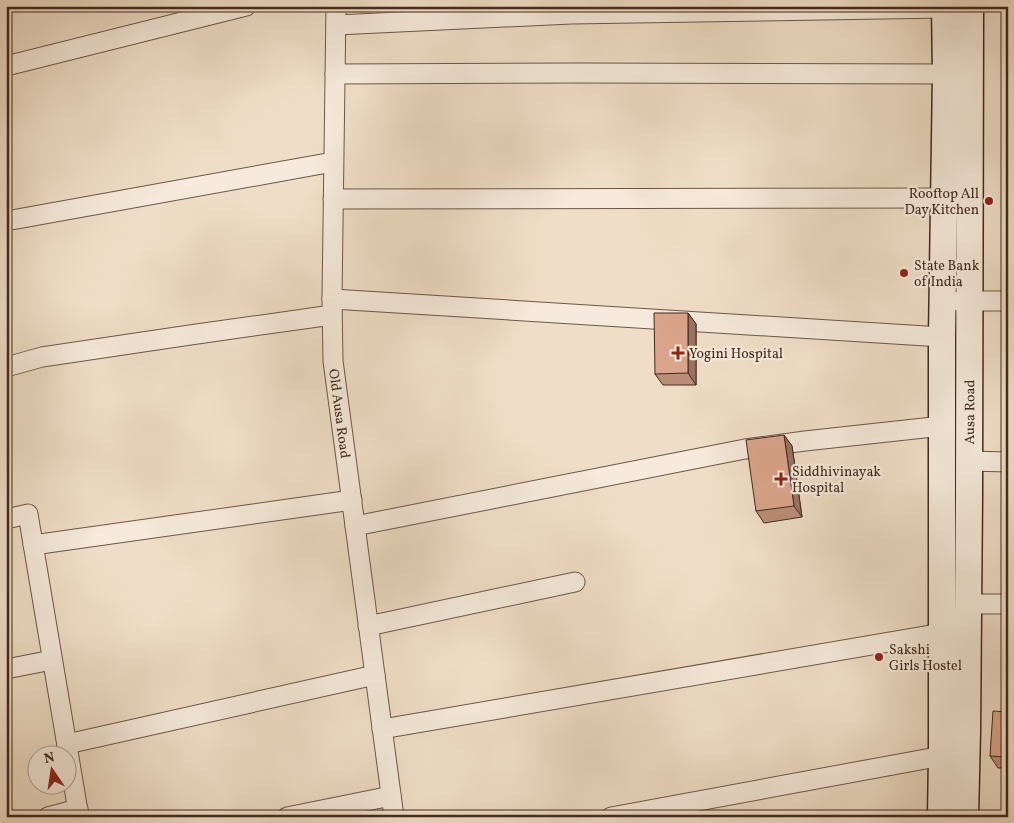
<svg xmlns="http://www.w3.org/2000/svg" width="1014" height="823" font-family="Vollkorn,serif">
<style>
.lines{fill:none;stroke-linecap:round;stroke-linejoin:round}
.minor-casing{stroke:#6d5649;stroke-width:21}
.secondary-casing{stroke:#42291f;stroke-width:29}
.minor{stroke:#f5eadb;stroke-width:19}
.secondary{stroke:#f5eadb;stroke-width:26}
.wall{fill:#bb8e78;stroke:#42291f}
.shaded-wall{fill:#997462;stroke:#42291f}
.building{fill:#daa58c;stroke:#42291f}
.poi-dot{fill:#8f2418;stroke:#f5eadb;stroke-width:2}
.labels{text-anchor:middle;stroke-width:4.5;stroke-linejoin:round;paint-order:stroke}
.poi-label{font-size:14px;fill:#42291f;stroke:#f5eadb;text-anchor:start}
.street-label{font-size:14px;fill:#42291f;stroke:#f5eadb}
</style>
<rect width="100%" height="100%" fill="#efdec7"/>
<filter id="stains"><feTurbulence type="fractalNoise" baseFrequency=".004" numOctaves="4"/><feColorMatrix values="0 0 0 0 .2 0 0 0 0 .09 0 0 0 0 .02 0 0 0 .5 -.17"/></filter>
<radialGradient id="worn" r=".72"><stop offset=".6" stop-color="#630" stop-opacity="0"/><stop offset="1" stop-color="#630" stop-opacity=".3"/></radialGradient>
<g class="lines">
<!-- minor casing -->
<g class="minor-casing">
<g id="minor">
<path id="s1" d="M 336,6 L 332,299 L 333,361 L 394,817"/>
<path d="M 336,25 L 571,14 L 945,8"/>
<path d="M 6,66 L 246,6"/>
<path d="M 335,74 L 576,73 L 946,74"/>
<path d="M 333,199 L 944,198"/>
<path d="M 6,221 L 333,162"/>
<path d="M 332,299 L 942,337"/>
<path d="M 959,301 L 1008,301"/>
<path d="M 6,367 L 42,357 L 190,335 L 332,315"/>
<path d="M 969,461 L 1008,462"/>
<path d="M 6,519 L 28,514 L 79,817"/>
<path d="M 355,526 L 745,449 L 805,441 L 942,426"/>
<path d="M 33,545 L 352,500"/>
<path d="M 968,604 L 1008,604"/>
<path d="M 368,626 L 575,582"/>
<path d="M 6,669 L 52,660"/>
<path d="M 382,729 L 942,633"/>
<path d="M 67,744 L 375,675"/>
<path d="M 48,817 L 78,809"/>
<path d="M 287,817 L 391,796"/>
<path d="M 611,817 L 942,756"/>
</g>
</g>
<!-- secondary casing -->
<g class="secondary-casing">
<g id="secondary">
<path d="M 941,817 L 942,756 L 942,337 L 946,74 L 945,6"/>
<path id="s2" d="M 965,817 L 967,732 L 969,495 L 970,6"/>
</g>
</g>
<!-- minor -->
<use href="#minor" class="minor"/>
<!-- secondary -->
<use href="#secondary" class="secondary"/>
</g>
<!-- wall -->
<path class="wall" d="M 688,313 L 696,324 L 696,385 L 663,385 L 655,374 Z
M 784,435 L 792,446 L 802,517 L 764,523 L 756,511 Z
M 1008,712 L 1008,768 L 998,768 L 990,756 Z"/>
<!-- shaded-wall -->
<path class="shaded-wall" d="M 688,313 L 696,324 L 696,385 L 688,373 Z
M 784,435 L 792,446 L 802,517 L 794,506 Z"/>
<!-- building -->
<path class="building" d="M 654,313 L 688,313 L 688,373 L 655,374 Z
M 784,435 L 794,506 L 756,511 L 746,440 Z
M 993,711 L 1008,712 L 1008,757 L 990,756 Z"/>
<!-- markers -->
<g class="poi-dot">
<circle cx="989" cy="201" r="5"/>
<circle cx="904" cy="273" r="5"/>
<path d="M675.5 345.5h5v5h5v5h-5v5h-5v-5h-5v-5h5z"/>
<path d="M778.5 471.5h5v5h5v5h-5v5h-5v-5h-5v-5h5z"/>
<circle cx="879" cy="657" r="5"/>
</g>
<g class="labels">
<!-- poi labels -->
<g class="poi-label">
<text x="979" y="198" text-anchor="end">Rooftop All<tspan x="979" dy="16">Day Kitchen</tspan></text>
<text x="914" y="270">State Bank<tspan x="914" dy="16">of India</tspan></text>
<text x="689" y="358">Yogini Hospital</text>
<text x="792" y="476">Siddhivinayak<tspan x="792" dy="16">Hospital</tspan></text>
<text x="889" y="654">Sakshi<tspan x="889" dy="16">Girls Hostel</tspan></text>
</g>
<!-- street labels -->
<g class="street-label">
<text dy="5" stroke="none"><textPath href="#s2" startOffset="405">Ausa Road</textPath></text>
<text dy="5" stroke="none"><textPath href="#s1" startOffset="408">Old Ausa Road</textPath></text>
</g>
</g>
<!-- margin -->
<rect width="1014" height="823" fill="none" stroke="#efdec7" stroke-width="25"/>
<rect x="8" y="8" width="999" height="808" fill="none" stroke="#42291f" stroke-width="2.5"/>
<rect x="12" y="12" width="989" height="798" fill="none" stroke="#42291f"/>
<!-- north arrow -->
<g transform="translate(52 770) rotate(347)"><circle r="24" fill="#f5eadb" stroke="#ad9d90"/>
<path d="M0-4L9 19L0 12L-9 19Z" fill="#8f2418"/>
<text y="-8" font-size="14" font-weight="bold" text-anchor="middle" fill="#42291f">N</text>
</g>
<rect width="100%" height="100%" filter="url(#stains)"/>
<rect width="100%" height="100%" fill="url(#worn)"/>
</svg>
